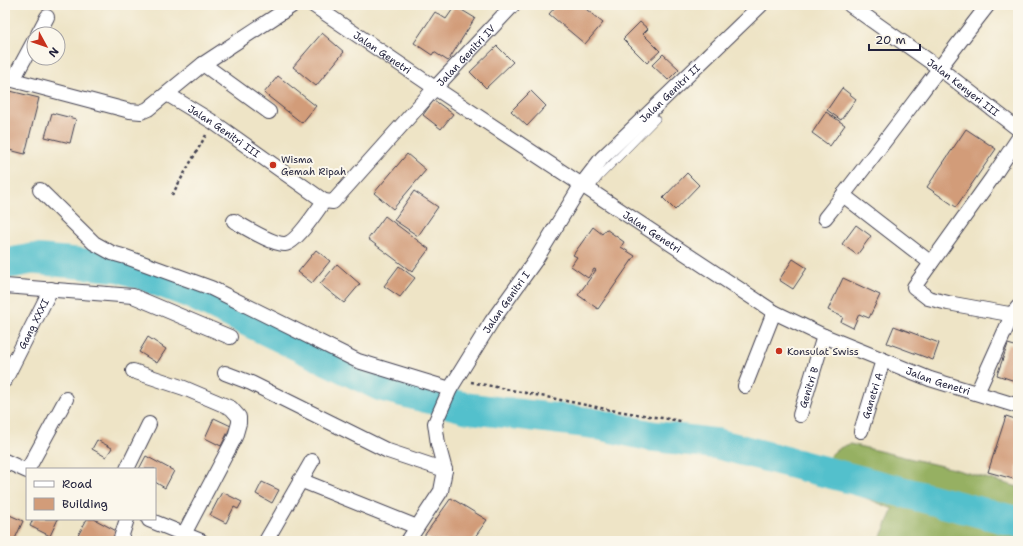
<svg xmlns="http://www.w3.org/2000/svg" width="1023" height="546" font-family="'Shantell Sans',sans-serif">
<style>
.forest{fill:#96b062;stroke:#5c694e}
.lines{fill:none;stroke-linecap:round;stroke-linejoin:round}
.river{stroke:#53c0cc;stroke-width:31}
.building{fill:#d29c79}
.service-casing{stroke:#413f50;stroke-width:8}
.minor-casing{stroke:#413f50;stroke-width:16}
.path{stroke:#413f50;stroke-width:2.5;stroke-dasharray:3 3;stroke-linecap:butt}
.service{stroke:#fff;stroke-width:7}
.minor{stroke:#fff;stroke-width:14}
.poi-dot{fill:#c8321e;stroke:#fbf7ec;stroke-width:1.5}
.labels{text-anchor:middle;stroke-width:4;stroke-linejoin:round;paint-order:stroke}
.street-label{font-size:10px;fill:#22223b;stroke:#fbf7ec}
.poi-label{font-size:10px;fill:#22223b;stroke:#fbf7ec;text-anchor:start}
</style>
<rect width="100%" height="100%" fill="#fbf7ec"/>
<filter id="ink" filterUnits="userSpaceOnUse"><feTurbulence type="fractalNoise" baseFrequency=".025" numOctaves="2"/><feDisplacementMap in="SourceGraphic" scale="8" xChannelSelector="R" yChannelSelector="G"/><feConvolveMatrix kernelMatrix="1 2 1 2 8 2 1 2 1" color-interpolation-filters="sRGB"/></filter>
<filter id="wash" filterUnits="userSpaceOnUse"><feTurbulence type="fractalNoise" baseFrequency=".012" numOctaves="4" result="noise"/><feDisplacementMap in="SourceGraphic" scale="16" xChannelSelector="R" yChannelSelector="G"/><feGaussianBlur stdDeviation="0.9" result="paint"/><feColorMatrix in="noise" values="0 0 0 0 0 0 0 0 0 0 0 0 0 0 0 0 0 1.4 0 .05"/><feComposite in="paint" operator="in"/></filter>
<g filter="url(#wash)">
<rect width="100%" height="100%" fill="#eee4c6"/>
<!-- forest -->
<path class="forest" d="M 850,444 L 950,468 L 1018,487 L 1018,541 L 879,541 L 893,509 L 819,479 C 826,460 830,450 850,444 Z"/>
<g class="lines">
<!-- river -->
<path class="river" d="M 5,264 L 32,259 L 121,267 L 190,293 L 381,386 L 467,408 L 591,423 L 651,436 L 718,444 L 1018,522"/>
</g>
<g id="blocks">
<!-- building -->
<path class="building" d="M 557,5 L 581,5 L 603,23 L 585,44 L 549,14 Z
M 455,6 L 475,18 L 448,61 L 434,52 L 432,55 L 414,43 L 435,12 L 446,19 Z
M 640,22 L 648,29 L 643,34 L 660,51 L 647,63 L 623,39 Z
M 322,33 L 344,52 L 316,86 L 293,67 Z
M 497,46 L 513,62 L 486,88 L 470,72 Z
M 663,54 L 679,69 L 668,80 L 652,65 Z
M 278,76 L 316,106 L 302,123 L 264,93 Z
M 842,88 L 856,99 L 841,120 L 827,110 Z
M 6,90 L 39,98 L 25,154 L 5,149 Z
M 531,91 L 546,106 L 527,126 L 511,111 Z
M 434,100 L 453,114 L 441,129 L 423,115 Z
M 826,112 L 845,125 L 830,146 L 812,133 Z
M 52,113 L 76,119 L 70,143 L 45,137 Z
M 966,129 L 996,149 L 956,207 L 927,187 Z
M 407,154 L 426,170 L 393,209 L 374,193 Z
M 687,173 L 699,185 L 675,210 L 663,198 Z
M 414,191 L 438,207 L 418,236 L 394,220 Z
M 385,216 L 429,249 L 412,272 L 368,239 Z
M 856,225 L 871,236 L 857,255 L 842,244 Z
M 593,227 L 602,234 L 606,229 L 624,242 L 621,247 L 635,256 L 598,309 L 578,295 L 596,270 L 594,269 L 588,278 L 571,266 L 577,257 L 573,255 Z
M 316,250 L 330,261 L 312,283 L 298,272 Z
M 793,259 L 807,268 L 793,289 L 779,280 Z
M 337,264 L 360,284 L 344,303 L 320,284 Z
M 399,266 L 415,278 L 400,297 L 384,286 Z
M 843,278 L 880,295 L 869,318 L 859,314 L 853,328 L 841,322 L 843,317 L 828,310 Z
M 894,326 L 939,343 L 933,360 L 887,343 Z
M 148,337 L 166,349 L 157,363 L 139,352 Z
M 1008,344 L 1018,347 L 1018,382 L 997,375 Z
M 1006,416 L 1018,420 L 1017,480 L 988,472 Z
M 214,418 L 231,426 L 221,446 L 205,438 Z
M 97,440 L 112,448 L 106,457 L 92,449 Z
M 146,456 L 174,471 L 165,488 L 155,482 L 155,469 L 139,469 Z
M 262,482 L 279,490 L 272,503 L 256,494 Z
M 222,492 L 242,502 L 238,509 L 234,507 L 226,523 L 210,515 Z
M 451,498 L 487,520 L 472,541 L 460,541 L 457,539 L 456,541 L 433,541 L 424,536 Z
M 5,513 L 23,521 L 14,541 L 5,541 Z
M 33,519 L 58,519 L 50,536 L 30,526 Z
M 87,519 L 94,519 L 122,534 L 118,541 L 75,541 Z"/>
</g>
</g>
<g filter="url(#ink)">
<use href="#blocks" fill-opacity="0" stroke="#413f50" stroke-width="1"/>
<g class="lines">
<!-- service casing -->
<g class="service-casing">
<path id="service" d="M 590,189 L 599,177 L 656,119"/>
</g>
<!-- minor casing -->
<g class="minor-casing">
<g id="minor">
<path id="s1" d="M 313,5 L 435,88 L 774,312 L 824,336 L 930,379 L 1018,406"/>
<path id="s2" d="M 850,5 L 939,68 L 1018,129"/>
<path d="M 38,34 L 47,17"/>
<path d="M 203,64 L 269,112"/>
<path d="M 5,80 L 13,80 L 130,111 L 141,112 L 148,109 L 203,64 L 293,5"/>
<path d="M 13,80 L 34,41"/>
<path id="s3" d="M 167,94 L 213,122 L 324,201 L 333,202 L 435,88 L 513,5"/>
<path d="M 1018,139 L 992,178 L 914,287 L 928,298 L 948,303 L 1009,314 L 1014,312 L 1018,307"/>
<path d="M 40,190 L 94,243 L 112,253 L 126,257 L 211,288 L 358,361 L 450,389"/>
<path d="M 843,195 L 931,263"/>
<path d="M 825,218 C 881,148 933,75 988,5"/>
<path d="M 234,221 C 245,227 273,245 285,244 C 296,243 317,211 324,201"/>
<path d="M 5,286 L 133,296 L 230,337"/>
<path d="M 133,371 L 184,388 L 231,408 L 239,417 L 239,423 L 235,437 L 184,534"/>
<path d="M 225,373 L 251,383 L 388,451 L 445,470"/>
<path id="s4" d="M 5,380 L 51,289"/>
<path d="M 745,386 L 774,312"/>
<path d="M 977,393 L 1013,313"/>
<path id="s5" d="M 800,415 L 824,336"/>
<path id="s6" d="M 861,431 L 883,360"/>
<path d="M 5,461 L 27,471"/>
<path d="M 28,469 L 66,399"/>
<path d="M 127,469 L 149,424"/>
<path d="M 300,480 L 417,527"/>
<path d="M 149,520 L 201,541"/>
<path d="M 120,541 L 127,519"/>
<path d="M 266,541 L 312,461"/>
<path id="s7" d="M 408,541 L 441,491 L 445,470 L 438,444 L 435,423 L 450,389 L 492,321 L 535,261 L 582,184 L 602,158 L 761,5"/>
</g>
</g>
<!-- path -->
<path class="path" d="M 172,195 L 206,135
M 471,382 L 611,410 L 681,421"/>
<!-- service -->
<use href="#service" class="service"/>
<!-- minor -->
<use href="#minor" class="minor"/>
</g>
</g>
<!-- markers -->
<g class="poi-dot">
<circle cx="273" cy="165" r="4"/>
<circle cx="779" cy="351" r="4"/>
</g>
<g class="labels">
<!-- street labels -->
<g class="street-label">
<text dy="4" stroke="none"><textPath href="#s1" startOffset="84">Jalan Genetri</textPath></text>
<text dy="4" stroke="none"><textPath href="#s3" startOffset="397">Jalan Genitri IV</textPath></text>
<text dy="4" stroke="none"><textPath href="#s2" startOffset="140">Jalan Kenyeri III</textPath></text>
<text dy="4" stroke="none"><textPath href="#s7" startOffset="537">Jalan Genitri II</textPath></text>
<text dy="4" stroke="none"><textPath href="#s3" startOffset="68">Jalan Genitri III</textPath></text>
<text dy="4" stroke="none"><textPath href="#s1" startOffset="408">Jalan Genetri</textPath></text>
<text dy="4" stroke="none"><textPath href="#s7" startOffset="270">Jalan Genitri I</textPath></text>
<text dy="4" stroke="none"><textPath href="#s4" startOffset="63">Gang XXXI</textPath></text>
<text dy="4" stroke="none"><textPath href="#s1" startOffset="732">Jalan Genetri</textPath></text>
<text dy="4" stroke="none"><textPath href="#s5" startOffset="29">Genitri B</textPath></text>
<text dy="4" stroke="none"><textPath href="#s6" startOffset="37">Ganetri A</textPath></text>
</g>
<!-- poi labels -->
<g class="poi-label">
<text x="281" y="163">Wisma<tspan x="281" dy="12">Gemah Ripah</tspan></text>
<text x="787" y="355">Konsulat Swiss</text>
</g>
</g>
<!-- margin -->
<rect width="1023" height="546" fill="none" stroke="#fbf7ec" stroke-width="20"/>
<!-- legend -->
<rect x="26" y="468" width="130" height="52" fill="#fbf7ec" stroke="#a4a2a5"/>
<rect x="34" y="481" width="20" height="6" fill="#ffffff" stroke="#a4a2a5"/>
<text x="62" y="488" font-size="12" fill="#22223b">Road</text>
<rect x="34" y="498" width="20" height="12" fill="#d29c79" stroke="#a4a2a5"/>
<text x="62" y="508" font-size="12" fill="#22223b">Building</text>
<!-- north arrow -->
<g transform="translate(46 46) rotate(130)"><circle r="19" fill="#fbf7ec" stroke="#a4a2a5"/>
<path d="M0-3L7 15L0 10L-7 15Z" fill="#c8321e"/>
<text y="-6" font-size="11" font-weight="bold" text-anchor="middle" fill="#22223b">N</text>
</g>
<!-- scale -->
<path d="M869 44v6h51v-6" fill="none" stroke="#22223b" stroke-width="2"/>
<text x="875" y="44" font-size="12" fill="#22223b" stroke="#fbf7ec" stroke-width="3" paint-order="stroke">20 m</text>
</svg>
